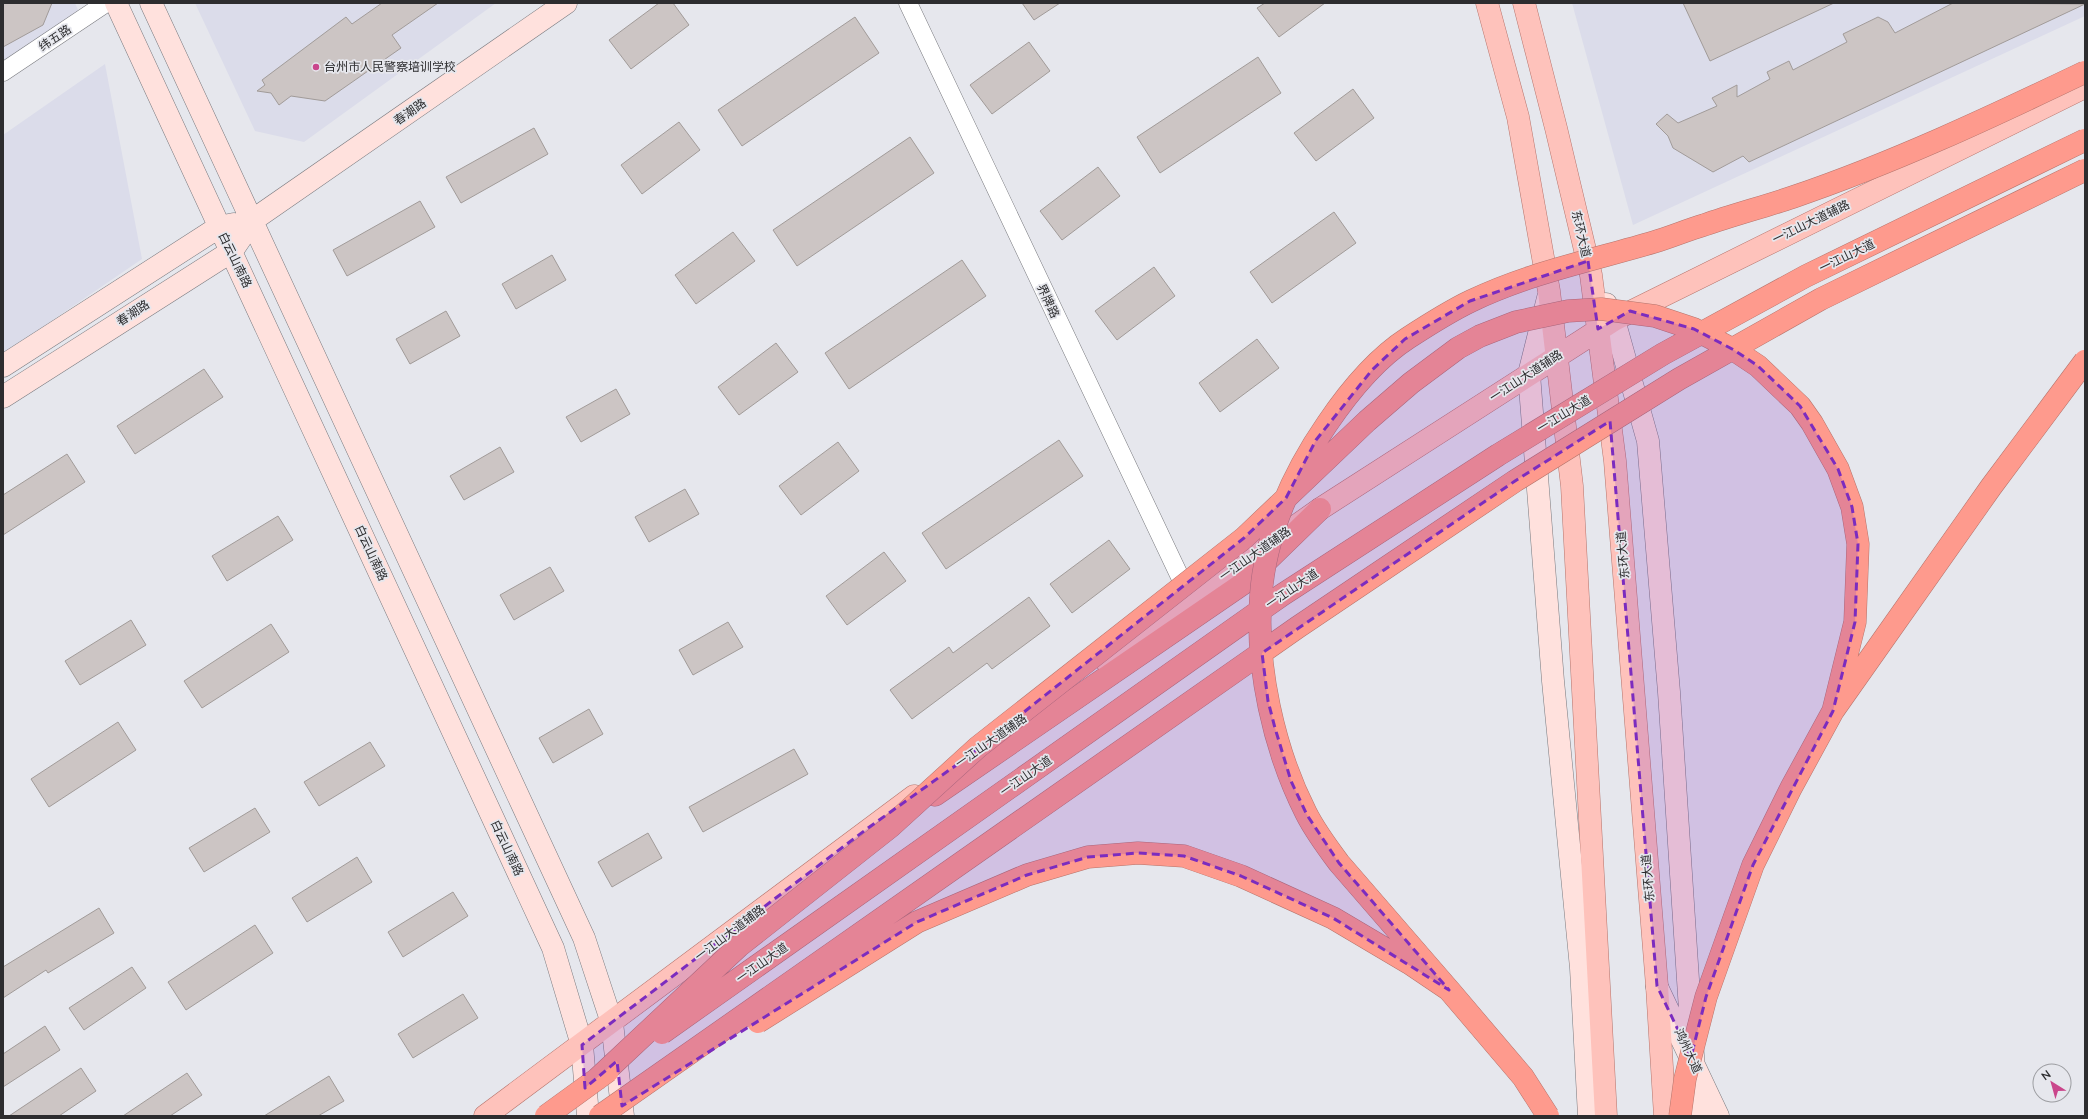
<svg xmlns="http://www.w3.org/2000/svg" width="2088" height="1119" font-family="Mulish,'Noto Sans SC',sans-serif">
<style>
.built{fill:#dbdcea}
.building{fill:#ccc5c4;stroke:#a19b99}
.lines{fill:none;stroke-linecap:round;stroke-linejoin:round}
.street-casing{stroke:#797a7f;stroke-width:19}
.secondary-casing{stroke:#797a7f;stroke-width:23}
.primary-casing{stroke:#b5746c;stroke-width:23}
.highway-casing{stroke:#b5746c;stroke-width:23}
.street{stroke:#fff;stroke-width:18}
.secondary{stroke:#ffe1dd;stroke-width:22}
.primary{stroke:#fec2bb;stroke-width:22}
.highway{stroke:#fe9a8d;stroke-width:22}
.highway-bridge-casing{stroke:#b5746c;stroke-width:23;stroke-linecap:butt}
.highway-bridge{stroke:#fe9a8d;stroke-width:22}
.marked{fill:#7b2cbf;fill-opacity:0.2;stroke:#7b2cbf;stroke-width:3;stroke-dasharray:8 5;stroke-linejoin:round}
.poi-dot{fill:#ca468c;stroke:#e6e7ed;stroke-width:1.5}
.labels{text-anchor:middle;stroke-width:3.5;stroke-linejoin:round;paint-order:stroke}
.street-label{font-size:12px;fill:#2d2d2f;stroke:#e6e7ed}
.poi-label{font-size:12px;fill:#2d2d2f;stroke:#e6e7ed;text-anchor:start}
</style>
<rect width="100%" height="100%" fill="#e6e7ed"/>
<!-- built -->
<path class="built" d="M 3,3 L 75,3 L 81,17 L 3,69 Z
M 195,3 L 496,3 L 304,142 L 255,131 Z
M 1572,3 L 2085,3 L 2085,16 L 1633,225 Z
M 105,64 L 142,259 L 3,354 L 3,135 Z"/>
<!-- building -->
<path class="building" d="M 3,3 L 52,3 L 43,25 L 3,47 Z
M 382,3 L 438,3 L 392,35 L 401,48 L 325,101 L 291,96 L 279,105 L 271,93 L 257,91 L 265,85 L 262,80 L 346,17 L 352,24 Z
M 659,3 L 673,3 L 689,25 L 631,69 L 609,40 Z
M 1022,3 L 1060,3 L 1034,20 Z
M 1265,3 L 1325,3 L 1279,37 L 1257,8 Z
M 1683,3 L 1834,3 L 1710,61 Z
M 1953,3 L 2085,4 L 1749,162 L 1743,156 L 1713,172 L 1673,148 L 1668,136 L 1656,124 L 1667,114 L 1678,123 L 1717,106 L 1712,98 L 1737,85 L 1737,97 L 1770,79 L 1767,72 L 1789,61 L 1793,70 L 1847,42 L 1843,34 L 1878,17 L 1888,22 L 1895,33 Z
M 855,17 L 879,53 L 742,146 L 718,110 Z
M 1029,42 L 1050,71 L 992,114 L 970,85 Z
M 1258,57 L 1281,93 L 1160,173 L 1137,137 Z
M 1353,89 L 1374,118 L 1316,161 L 1294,133 Z
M 679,122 L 700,150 L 642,194 L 621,165 Z
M 534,128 L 548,154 L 461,203 L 446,177 Z
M 910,137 L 934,173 L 797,266 L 773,230 Z
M 1098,167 L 1120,196 L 1062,240 L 1040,211 Z
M 420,201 L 435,227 L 347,276 L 333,250 Z
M 1334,212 L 1356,243 L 1272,303 L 1250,272 Z
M 733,232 L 755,261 L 696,304 L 675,275 Z
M 552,255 L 566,280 L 516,309 L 502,284 Z
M 962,260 L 986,296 L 849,389 L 825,353 Z
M 1154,267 L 1175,296 L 1117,340 L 1095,311 Z
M 446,311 L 460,336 L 410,364 L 396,339 Z
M 1257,339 L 1279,368 L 1220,412 L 1199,383 Z
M 776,343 L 798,372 L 739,415 L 718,387 Z
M 204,369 L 223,397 L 135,454 L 117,426 Z
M 616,389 L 630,414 L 581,442 L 566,417 Z
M 1059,440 L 1083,476 L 946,569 L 922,533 Z
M 838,442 L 859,471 L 801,515 L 779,486 Z
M 500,447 L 514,472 L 464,500 L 450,476 Z
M 67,454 L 85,482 L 3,535 L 3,495 Z
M 685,489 L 699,514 L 649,542 L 635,517 Z
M 278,516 L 293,540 L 227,581 L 212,556 Z
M 1109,540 L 1130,569 L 1072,613 L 1050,584 Z
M 884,552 L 906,581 L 847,625 L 826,596 Z
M 550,567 L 564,591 L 514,620 L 500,595 Z
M 1029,597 L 1050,626 L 992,669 L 987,663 L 912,719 L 890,690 L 949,647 L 953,653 Z
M 131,620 L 146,645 L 80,685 L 65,661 Z
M 728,622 L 743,647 L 693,675 L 679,650 Z
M 271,624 L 289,652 L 202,708 L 184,681 Z
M 589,709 L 603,734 L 553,763 L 539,738 Z
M 118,722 L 136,750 L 49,807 L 31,779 Z
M 370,742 L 385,766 L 319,806 L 304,782 Z
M 794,749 L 808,774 L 703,832 L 689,807 Z
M 255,808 L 270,832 L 204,872 L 189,848 Z
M 648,833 L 662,858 L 612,887 L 598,862 Z
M 357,857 L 372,882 L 307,922 L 292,898 Z
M 453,892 L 468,916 L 403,957 L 388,932 Z
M 99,908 L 114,933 L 48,973 L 46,970 L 3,998 L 3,967 Z
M 255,925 L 273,953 L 186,1010 L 168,982 Z
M 132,967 L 146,988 L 84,1030 L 69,1008 Z
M 463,994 L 478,1018 L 413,1058 L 398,1034 Z
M 45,1026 L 60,1050 L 3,1087 L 3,1054 Z
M 81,1068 L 96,1091 L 59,1116 L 9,1116 Z
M 187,1073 L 202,1095 L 170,1116 L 123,1116 Z
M 329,1076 L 344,1101 L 318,1116 L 264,1116 Z"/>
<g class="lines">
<!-- street casing -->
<g class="street-casing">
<path id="street" d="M 908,3 L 1189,596
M 3,72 L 106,3"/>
</g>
<!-- secondary casing -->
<g class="secondary-casing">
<path id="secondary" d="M 116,3 L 553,948 L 582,1045 L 588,1116
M 151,3 L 584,938 L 612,1023 L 623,1116
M 1548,298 L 1529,374 L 1553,681 L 1581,968 L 1589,1116
M 1606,304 L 1614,320 L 1648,441 L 1669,692 L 1697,1116
M 3,366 L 219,227 L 234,224
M 3,397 L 232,251 L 253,220 L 566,3
M 1657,987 L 1718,1116"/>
</g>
<!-- primary casing -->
<g class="primary-casing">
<path id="primary" d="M 1487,3 L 1518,117 L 1549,291 L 1572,486 L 1606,1116
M 1524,3 L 1556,128 L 1591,275 L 1615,461 L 1657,986 L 1665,1116
M 1105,660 L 1320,509 L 1614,320 L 2085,87
M 485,1116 L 914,796"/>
</g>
<!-- highway casing -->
<g class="highway-casing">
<path id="highway" d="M 935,795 L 1244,583 L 1320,509"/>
</g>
<!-- street -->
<use href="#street" class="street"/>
<!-- secondary -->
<use href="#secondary" class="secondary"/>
<!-- primary -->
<use href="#primary" class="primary"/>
<!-- highway -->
<use href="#highway" class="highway"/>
<!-- highway-bridge casing -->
<g class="highway-bridge-casing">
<path id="highway-bridge" d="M 1449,990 L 1339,863 C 1327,847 1315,831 1306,813 C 1274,750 1255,666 1261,595 C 1265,535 1293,473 1327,424 C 1348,393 1377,358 1408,338 C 1428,325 1450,311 1471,301 C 1529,273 1593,260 1654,242 C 1671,237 1687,230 1704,225 C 1733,215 1763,207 1793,197 C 1893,163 1989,118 2085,72
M 758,1022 L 917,922 L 1027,875 L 1088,857 L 1138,853 L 1184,856 L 1241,876 L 1333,918 L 1409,963 L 1449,990 L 1523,1077 L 1548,1116
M 662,1033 L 1282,595 L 1498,455 L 1663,354 L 1806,276 L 2085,140
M 596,1080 L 739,946 L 890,827 L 978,747 L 1244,538 L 1367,421 L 1411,383 L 1458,348 L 1480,336 L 1516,322 L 1568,311 L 1601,309 L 1655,316 L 1694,329 L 1734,350 L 1758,366 L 1800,406 L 1812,423 L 1838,469 L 1852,507 L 1858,544 L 1855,622 L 1833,711
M 546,1116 L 608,1071
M 600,1116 L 1298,627 L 1515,481 L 1679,379 L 1821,299 L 2085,170
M 1680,1116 L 1685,1079 L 1706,997 L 1753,865 L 1791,788 L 1833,711 L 1991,487 L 2085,361"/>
</g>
<!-- highway-bridge -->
<use href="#highway-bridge" class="highway-bridge"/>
</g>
<!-- marked area -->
<path class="marked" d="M 1588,261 L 1598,329 L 1630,311 L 1694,329 L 1734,350 L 1758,366 L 1800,406 L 1838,469 L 1852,507 L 1858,544 L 1855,622 L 1833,711 L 1753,865 L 1706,997 L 1691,1057 L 1657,986 L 1610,421 L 1515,481 L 1262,653 L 1268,701 L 1275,728 L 1291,781 L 1307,815 L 1339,863 L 1449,990 L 1333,918 L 1241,876 L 1184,856 L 1138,853 L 1088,857 L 1027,875 L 917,922 L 622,1106 L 617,1061 L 585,1088 L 582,1045 L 868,828 L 962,761 L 1244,538 L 1286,498 L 1316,440 L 1372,370 L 1405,339 L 1470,301 Z"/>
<!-- markers -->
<circle class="poi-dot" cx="316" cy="67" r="4"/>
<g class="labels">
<!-- street labels -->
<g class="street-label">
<text transform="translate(55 38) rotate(-34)" y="4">纬五路</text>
<text transform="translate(410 112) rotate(-35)" y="4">春潮路</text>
<text transform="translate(1811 222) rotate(-26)" y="4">一江山大道辅路</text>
<text transform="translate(1581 234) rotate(77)" y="4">东环大道</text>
<text transform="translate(1847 256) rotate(-26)" y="4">一江山大道</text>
<text transform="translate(235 260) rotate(64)" y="4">白云山南路</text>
<text transform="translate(1048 301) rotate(65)" y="4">界牌路</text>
<text transform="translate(133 313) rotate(-33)" y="4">春潮路</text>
<text transform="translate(1526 376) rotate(-33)" y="4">一江山大道辅路</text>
<text transform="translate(1564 414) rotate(-31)" y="4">一江山大道</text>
<text transform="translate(371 553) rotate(65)" y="4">白云山南路</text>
<text transform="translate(1255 554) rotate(-35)" y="4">一江山大道辅路</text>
<text transform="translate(1623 555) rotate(-95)" y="4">东环大道</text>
<text transform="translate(1292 589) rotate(-34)" y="4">一江山大道</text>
<text transform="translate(991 741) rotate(-35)" y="4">一江山大道辅路</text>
<text transform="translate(1026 776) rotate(-35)" y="4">一江山大道</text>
<text transform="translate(507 848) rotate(65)" y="4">白云山南路</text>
<text transform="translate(1648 878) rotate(-95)" y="4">东环大道</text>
<text transform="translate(730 933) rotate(-37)" y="4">一江山大道辅路</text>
<text transform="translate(762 963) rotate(-35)" y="4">一江山大道</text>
<text transform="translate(1688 1051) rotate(65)" y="4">鸿州大道</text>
</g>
<!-- poi labels -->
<g class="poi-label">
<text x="324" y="71">台州市人民警察培训学校</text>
</g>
</g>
<!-- border -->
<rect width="2088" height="1119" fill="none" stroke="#2d2d2f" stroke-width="8"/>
<!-- north arrow -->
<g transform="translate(2052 1083) rotate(323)"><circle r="19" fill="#e6e7ed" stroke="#9c9da1"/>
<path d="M0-3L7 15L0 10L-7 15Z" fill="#ca468c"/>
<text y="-6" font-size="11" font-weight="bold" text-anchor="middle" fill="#2d2d2f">N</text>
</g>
</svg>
